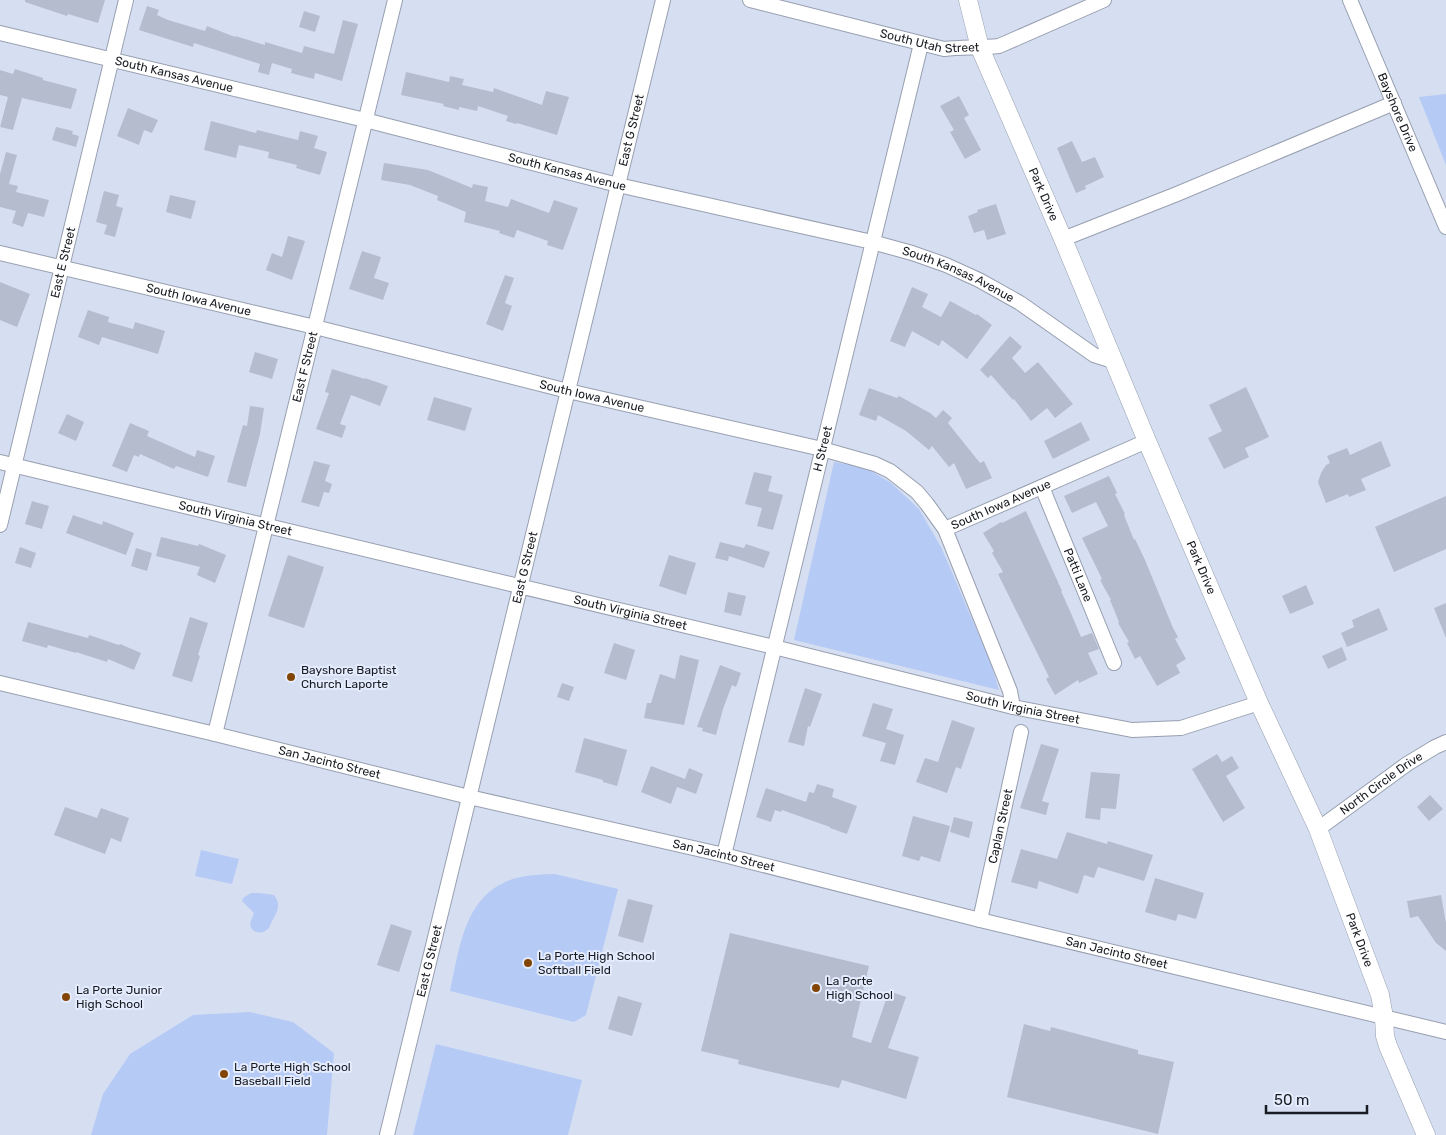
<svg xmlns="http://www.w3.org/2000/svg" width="1446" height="1135" font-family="Rubik,sans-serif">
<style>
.green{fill:#b6caf6}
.building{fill:#b5bcce}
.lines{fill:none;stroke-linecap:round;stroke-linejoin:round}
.minor-casing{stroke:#979fb0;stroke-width:16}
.tertiary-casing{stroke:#979fb0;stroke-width:19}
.minor{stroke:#fff;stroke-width:14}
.tertiary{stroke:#fff;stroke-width:18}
.poi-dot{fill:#834507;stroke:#e4ecfe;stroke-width:2}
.labels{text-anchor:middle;stroke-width:4;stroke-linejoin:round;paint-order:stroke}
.street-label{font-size:12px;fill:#181b21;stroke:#e4ecfe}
.poi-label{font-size:12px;fill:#181b21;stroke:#e4ecfe;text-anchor:start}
</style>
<rect width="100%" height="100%" fill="#d6dff1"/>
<!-- green -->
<path class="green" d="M 1446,94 L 1446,165 L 1419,97 Z
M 834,462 L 866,468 L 891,483 L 919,509 L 941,547 L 990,661 L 999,690 L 794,640 Z
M 201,850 L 239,859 L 232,884 L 195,876 Z
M 555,874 L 618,889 L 586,1015 L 574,1022 L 450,991 C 460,947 464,893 516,878 C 529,875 542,874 555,874 Z
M 251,893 L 260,893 L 274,895 C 284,908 273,916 269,928 C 263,934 256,934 251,928 L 250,923 L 254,913 L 242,901 L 243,898 Z
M 250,1012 L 293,1022 L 334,1053 L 327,1135 L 91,1135 L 103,1094 L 130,1054 L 193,1015 Z
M 436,1044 L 582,1080 L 568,1135 L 413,1135 Z"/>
<!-- building -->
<path class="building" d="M 25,0 L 105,0 L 98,23 L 68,14 L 67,16 L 25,2 Z
M 147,6 L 159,10 L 157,15 L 168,20 L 205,31 L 207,26 L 235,37 L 235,36 L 265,45 L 265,42 L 302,53 L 304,46 L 334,54 L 343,20 L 358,24 L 342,81 L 315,73 L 314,79 L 291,73 L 292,69 L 272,63 L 269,75 L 258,72 L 260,64 L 194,43 L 193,47 L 139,30 Z
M 304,11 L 320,16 L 315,32 L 299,27 Z
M 15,69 L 43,78 L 43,80 L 77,89 L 71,109 L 22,98 L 13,130 L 0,127 L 8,97 L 0,95 L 0,70 L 13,74 Z
M 406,72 L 449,82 L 450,76 L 464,79 L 462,85 L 493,92 L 494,88 L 542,105 L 546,91 L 569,97 L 557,135 L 517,123 L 516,124 L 506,121 L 508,116 L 478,106 L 477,111 L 459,107 L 459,110 L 443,106 L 444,104 L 401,95 Z
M 959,96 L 969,115 L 964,118 L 981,150 L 965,159 L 950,132 L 954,130 L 940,106 Z
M 128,108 L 158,120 L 152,133 L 144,130 L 139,145 L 117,136 Z
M 211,121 L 256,133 L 257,130 L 298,140 L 300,131 L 318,136 L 314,148 L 327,152 L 320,175 L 296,168 L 297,165 L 268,158 L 269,152 L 239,145 L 236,158 L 204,150 Z
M 56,127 L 73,131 L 72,134 L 79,136 L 76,147 L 52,140 Z
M 1072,141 L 1082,162 L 1095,157 L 1104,177 L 1085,186 L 1086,189 L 1076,193 L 1057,148 Z
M 6,152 L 17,155 L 9,184 L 18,186 L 16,192 L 49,200 L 44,217 L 28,213 L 23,227 L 12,223 L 16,211 L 0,207 L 0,174 Z
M 384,163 L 428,170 L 472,188 L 473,184 L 488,187 L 485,201 L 508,207 L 511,199 L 549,213 L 554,200 L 578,208 L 563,250 L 547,245 L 548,241 L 517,230 L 514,238 L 499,233 L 500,231 L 464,222 L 466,212 L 437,200 L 438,196 L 410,185 L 381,180 Z
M 104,191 L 119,195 L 116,206 L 123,208 L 115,237 L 104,234 L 107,225 L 96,222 Z
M 170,195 L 196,201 L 191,219 L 166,212 Z
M 996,204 L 1006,234 L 987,240 L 984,230 L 974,233 L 968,216 L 978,212 L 977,210 Z
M 288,236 L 305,241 L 292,280 L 266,270 L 272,253 L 282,257 Z
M 362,251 L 381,257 L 374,278 L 389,283 L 383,300 L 349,289 Z
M 505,275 L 514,278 L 505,303 L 512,306 L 503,331 L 486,324 Z
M 0,282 L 30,294 L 17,327 L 0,320 Z
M 912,287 L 928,294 L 922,307 L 941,317 L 950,301 L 976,315 L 977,314 L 992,325 L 967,359 L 942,340 L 939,346 L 912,331 L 905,347 L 890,341 Z
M 88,310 L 109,317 L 108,322 L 133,329 L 135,322 L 165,331 L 158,354 L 102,337 L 99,345 L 78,337 Z
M 1010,336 L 1022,347 L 1012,358 L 1025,373 L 1038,362 L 1073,404 L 1055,418 L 1047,408 L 1031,421 L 1014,399 L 1013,400 L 991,375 L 988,378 L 980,370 Z
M 255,352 L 278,359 L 272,379 L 249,372 Z
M 332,369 L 365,379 L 365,378 L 388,386 L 380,406 L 351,395 L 340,424 L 346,426 L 342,438 L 316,429 L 329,393 L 325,392 Z
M 1246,387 L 1269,437 L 1245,448 L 1249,457 L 1224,469 L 1208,438 L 1222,431 L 1209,405 Z
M 869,388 L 897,398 L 899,396 L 930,413 L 936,418 L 943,410 L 952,418 L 948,423 L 980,463 L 984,461 L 992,478 L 966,489 L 954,463 L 949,467 L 932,446 L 929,450 L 906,431 L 878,415 L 876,421 L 859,415 Z
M 434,397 L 472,408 L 465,431 L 427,420 Z
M 250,406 L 264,408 L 260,434 L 246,487 L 227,482 L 243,425 L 247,426 Z
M 67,414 L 84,422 L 76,441 L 58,433 Z
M 1081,422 L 1090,440 L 1053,459 L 1044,441 Z
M 130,423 L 149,431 L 147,436 L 195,457 L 197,450 L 215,456 L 208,477 L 176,466 L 174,469 L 140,454 L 139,457 L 134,455 L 127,472 L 112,466 Z
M 1381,441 L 1391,466 L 1361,479 L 1366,490 L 1349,497 L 1348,494 L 1326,503 L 1318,482 L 1321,473 L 1326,465 L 1330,463 L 1327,456 L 1347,448 L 1350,455 Z
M 314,461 L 330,465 L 325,481 L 332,484 L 329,493 L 324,492 L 319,507 L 301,502 Z
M 754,472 L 772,476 L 768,491 L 783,495 L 773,530 L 757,526 L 762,508 L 745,504 Z
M 1109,476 L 1117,493 L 1115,494 L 1125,514 L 1124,515 L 1134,540 L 1135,539 L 1145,560 L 1173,628 L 1178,637 L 1175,639 L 1186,659 L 1176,665 L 1180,673 L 1157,686 L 1140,656 L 1135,659 L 1127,643 L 1129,642 L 1118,623 L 1119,622 L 1110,600 L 1111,600 L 1100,580 L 1102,579 L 1082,538 L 1108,526 L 1096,502 L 1072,513 L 1064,496 Z
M 1446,496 L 1446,549 L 1394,572 L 1375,527 Z
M 32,501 L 49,506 L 42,529 L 25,524 Z
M 1026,511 L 1062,591 L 1061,591 L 1070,611 L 1081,637 L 1092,633 L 1099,649 L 1088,653 L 1098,674 L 1079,683 L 1078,680 L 1055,695 L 1046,679 L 1049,677 L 998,574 L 1003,572 L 992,553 L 994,551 L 983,533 L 1001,522 L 1002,523 Z
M 73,515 L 102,525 L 103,521 L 134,533 L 126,555 L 66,533 Z
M 161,537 L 198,546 L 199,544 L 226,555 L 215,583 L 197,575 L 200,567 L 156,556 Z
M 720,542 L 744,548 L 746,544 L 770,552 L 764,568 L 729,556 L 728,561 L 715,558 Z
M 20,547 L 36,553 L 31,568 L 15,563 Z
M 136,548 L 152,553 L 147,571 L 131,566 Z
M 288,555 L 324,567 L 304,628 L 268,616 Z
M 669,555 L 696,563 L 686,595 L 659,586 Z
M 1306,585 L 1314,604 L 1290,614 L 1282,596 Z
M 728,592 L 746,596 L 741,616 L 724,612 Z
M 1446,603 L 1446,638 L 1434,608 Z
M 1379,608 L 1388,630 L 1347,647 L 1341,633 L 1354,627 L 1352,620 Z
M 190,617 L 208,623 L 198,655 L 200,656 L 192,682 L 172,676 Z
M 28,622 L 88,638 L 89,635 L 119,645 L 120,644 L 141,653 L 134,670 L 108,659 L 107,662 L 76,652 L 76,653 L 48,645 L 47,648 L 22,641 Z
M 614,643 L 635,650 L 626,680 L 604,673 Z
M 1342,647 L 1347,660 L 1328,669 L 1322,656 Z
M 680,655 L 699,660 L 684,725 L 644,718 L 647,703 L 651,703 L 660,674 L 675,679 Z
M 720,665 L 741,673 L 736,687 L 732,685 L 723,709 L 716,735 L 702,731 L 703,728 L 697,727 Z
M 562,683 L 574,687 L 569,701 L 557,697 Z
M 805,688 L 822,694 L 810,727 L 808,726 L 804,746 L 788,742 Z
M 873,703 L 893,709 L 886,729 L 904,735 L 895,765 L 880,761 L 886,743 L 862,736 Z
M 952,720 L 975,728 L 961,769 L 956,767 L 947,793 L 916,782 L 925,758 L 938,762 Z
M 584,738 L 627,750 L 617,786 L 603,782 L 603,780 L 575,772 Z
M 1041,744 L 1059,749 L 1042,801 L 1049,803 L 1046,815 L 1020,808 Z
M 1217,754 L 1222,762 L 1232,756 L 1239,768 L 1226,776 L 1245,808 L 1223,822 L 1192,769 Z
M 651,766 L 685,779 L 689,768 L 703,774 L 696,794 L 677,787 L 671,804 L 641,792 Z
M 1091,772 L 1120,774 L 1116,809 L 1101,808 L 1100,820 L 1085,818 Z
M 817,784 L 834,789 L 832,797 L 857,806 L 847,834 L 830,828 L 830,827 L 782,810 L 781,812 L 775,810 L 771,822 L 756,817 L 766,788 L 806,802 L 809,792 L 814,793 Z
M 1430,795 L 1443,809 L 1429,821 L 1417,807 Z
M 65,807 L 97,818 L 101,808 L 129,818 L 121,842 L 111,838 L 105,854 L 54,835 Z
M 913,816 L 950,826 L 940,862 L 921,856 L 919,861 L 902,856 Z
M 954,817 L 973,822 L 969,838 L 950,832 Z
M 1067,832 L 1107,844 L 1108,841 L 1153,855 L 1144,881 L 1098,867 L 1094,878 L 1084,875 L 1078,894 L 1039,881 L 1037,889 L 1011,882 L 1021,849 L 1057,859 Z
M 1155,878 L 1204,893 L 1196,919 L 1178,914 L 1176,921 L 1145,912 Z
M 1441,895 L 1446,923 L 1446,951 L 1436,943 L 1418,916 L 1410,918 L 1407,901 Z
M 628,899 L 653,905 L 643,943 L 618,936 Z
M 391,924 L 412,931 L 399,972 L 377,965 Z
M 730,933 L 869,966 L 852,1037 L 871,1043 L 889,991 L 906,997 L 888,1048 L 919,1057 L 906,1099 L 842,1080 L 839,1088 L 738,1064 L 739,1060 L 701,1051 Z
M 618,996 L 642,1003 L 632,1036 L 608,1029 Z
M 1024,1024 L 1050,1031 L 1051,1027 L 1138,1050 L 1138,1054 L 1174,1062 L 1158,1134 L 1007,1097 Z"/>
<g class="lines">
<!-- minor casing -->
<g class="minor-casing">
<g id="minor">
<path id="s1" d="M 750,0 L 944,49 C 962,47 980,48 999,46 L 1104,0"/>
<path id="s2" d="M 1350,0 L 1446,227"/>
<path id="s3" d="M 0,33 L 365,120 L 618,185 L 872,242 L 912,253 L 946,265 L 979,280 L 1020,303 L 1094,355 L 1113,361"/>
<path d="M 1063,239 L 1177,194 L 1394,103"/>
<path id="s4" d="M 0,253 L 315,327 L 568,391 L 822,449 L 875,464 L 890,471 L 917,492 L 927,504 L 945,529 L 1010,691 L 1013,707"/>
<path id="s5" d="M 0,462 L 774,647 L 1013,707 L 1132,730 L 1181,728 L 1259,703"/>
<path id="s6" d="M 1042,487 L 1114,663"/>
<path id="s7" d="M 0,525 L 126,0"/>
<path id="s8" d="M 945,529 L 1147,441"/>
<path id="s9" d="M 0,683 L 215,734 L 469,797 L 724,855 L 980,920 L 1446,1032"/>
<path id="s10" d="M 215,734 L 395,0"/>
<path id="s11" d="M 1318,829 L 1407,764 L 1435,747 L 1446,742"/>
<path id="s12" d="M 724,855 L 921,44"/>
<path id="s13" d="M 980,920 L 1021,732"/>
<path id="s14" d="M 387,1135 L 663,0"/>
</g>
</g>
<!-- tertiary casing -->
<g class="tertiary-casing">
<g id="tertiary">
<path id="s15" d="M 968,0 L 980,48 L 1063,239 L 1147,441 L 1259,703 L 1318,829 L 1380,995 L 1384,1017 L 1385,1036 L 1388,1046 L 1426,1135"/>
</g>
</g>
<!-- minor -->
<use href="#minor" class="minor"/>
<!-- tertiary -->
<use href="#tertiary" class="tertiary"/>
</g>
<!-- markers -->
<g class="poi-dot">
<circle cx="291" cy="677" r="5"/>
<circle cx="528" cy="963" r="5"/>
<circle cx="816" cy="988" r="5"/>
<circle cx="66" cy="997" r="5"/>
<circle cx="224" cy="1074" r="5"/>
</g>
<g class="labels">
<!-- street labels -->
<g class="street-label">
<text dy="4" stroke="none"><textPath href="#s1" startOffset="185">South Utah Street</textPath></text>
<text dy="4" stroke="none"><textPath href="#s3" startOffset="179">South Kansas Avenue</textPath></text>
<text dy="4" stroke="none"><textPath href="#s2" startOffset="122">Bayshore Drive</textPath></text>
<text dy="4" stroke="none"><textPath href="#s14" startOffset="1034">East G Street</textPath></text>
<text dy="4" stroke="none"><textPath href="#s3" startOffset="584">South Kansas Avenue</textPath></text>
<text dy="4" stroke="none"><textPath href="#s15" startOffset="209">Park Drive</textPath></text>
<text dy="4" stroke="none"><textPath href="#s7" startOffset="270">East E Street</textPath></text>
<text dy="4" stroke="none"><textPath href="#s3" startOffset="989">South Kansas Avenue</textPath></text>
<text dy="4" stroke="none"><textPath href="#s4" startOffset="204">South Iowa Avenue</textPath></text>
<text dy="4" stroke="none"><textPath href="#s10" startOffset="378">East F Street</textPath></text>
<text dy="4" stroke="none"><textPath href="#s4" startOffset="609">South Iowa Avenue</textPath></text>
<text dy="4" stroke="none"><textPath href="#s12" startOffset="418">H Street</textPath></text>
<text dy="4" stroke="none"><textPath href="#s8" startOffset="61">South Iowa Avenue</textPath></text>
<text dy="4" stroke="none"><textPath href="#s5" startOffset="242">South Virginia Street</textPath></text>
<text dy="4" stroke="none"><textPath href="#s14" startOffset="584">East G Street</textPath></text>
<text dy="4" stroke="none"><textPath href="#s15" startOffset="614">Park Drive</textPath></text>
<text dy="4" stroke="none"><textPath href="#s6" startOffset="95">Patti Lane</textPath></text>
<text dy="4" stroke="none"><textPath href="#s5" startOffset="648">South Virginia Street</textPath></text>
<text dy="4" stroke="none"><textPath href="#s5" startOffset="1052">South Virginia Street</textPath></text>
<text dy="4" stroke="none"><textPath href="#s9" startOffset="339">San Jacinto Street</textPath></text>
<text dy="4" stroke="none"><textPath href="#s11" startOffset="78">North Circle Drive</textPath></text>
<text dy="4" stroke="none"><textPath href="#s13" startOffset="96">Caplan Street</textPath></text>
<text dy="4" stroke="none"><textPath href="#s9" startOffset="744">San Jacinto Street</textPath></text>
<text dy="4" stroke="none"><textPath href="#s15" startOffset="1019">Park Drive</textPath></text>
<text dy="4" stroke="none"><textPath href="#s9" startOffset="1149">San Jacinto Street</textPath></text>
<text dy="4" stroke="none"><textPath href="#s14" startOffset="179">East G Street</textPath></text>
</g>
<!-- poi labels -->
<g class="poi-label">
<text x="301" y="674">Bayshore Baptist<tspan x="301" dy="14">Church Laporte</tspan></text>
<text x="538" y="960">La Porte High School<tspan x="538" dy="14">Softball Field</tspan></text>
<text x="826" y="985">La Porte<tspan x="826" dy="14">High School</tspan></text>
<text x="76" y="994">La Porte Junior<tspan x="76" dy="14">High School</tspan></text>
<text x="234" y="1071">La Porte High School<tspan x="234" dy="14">Baseball Field</tspan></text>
</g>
</g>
<!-- scale -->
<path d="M1266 1105v8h101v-8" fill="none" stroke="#181b21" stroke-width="2.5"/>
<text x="1274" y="1105" font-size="15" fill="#181b21" stroke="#e4ecfe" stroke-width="4" paint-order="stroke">50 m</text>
</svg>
